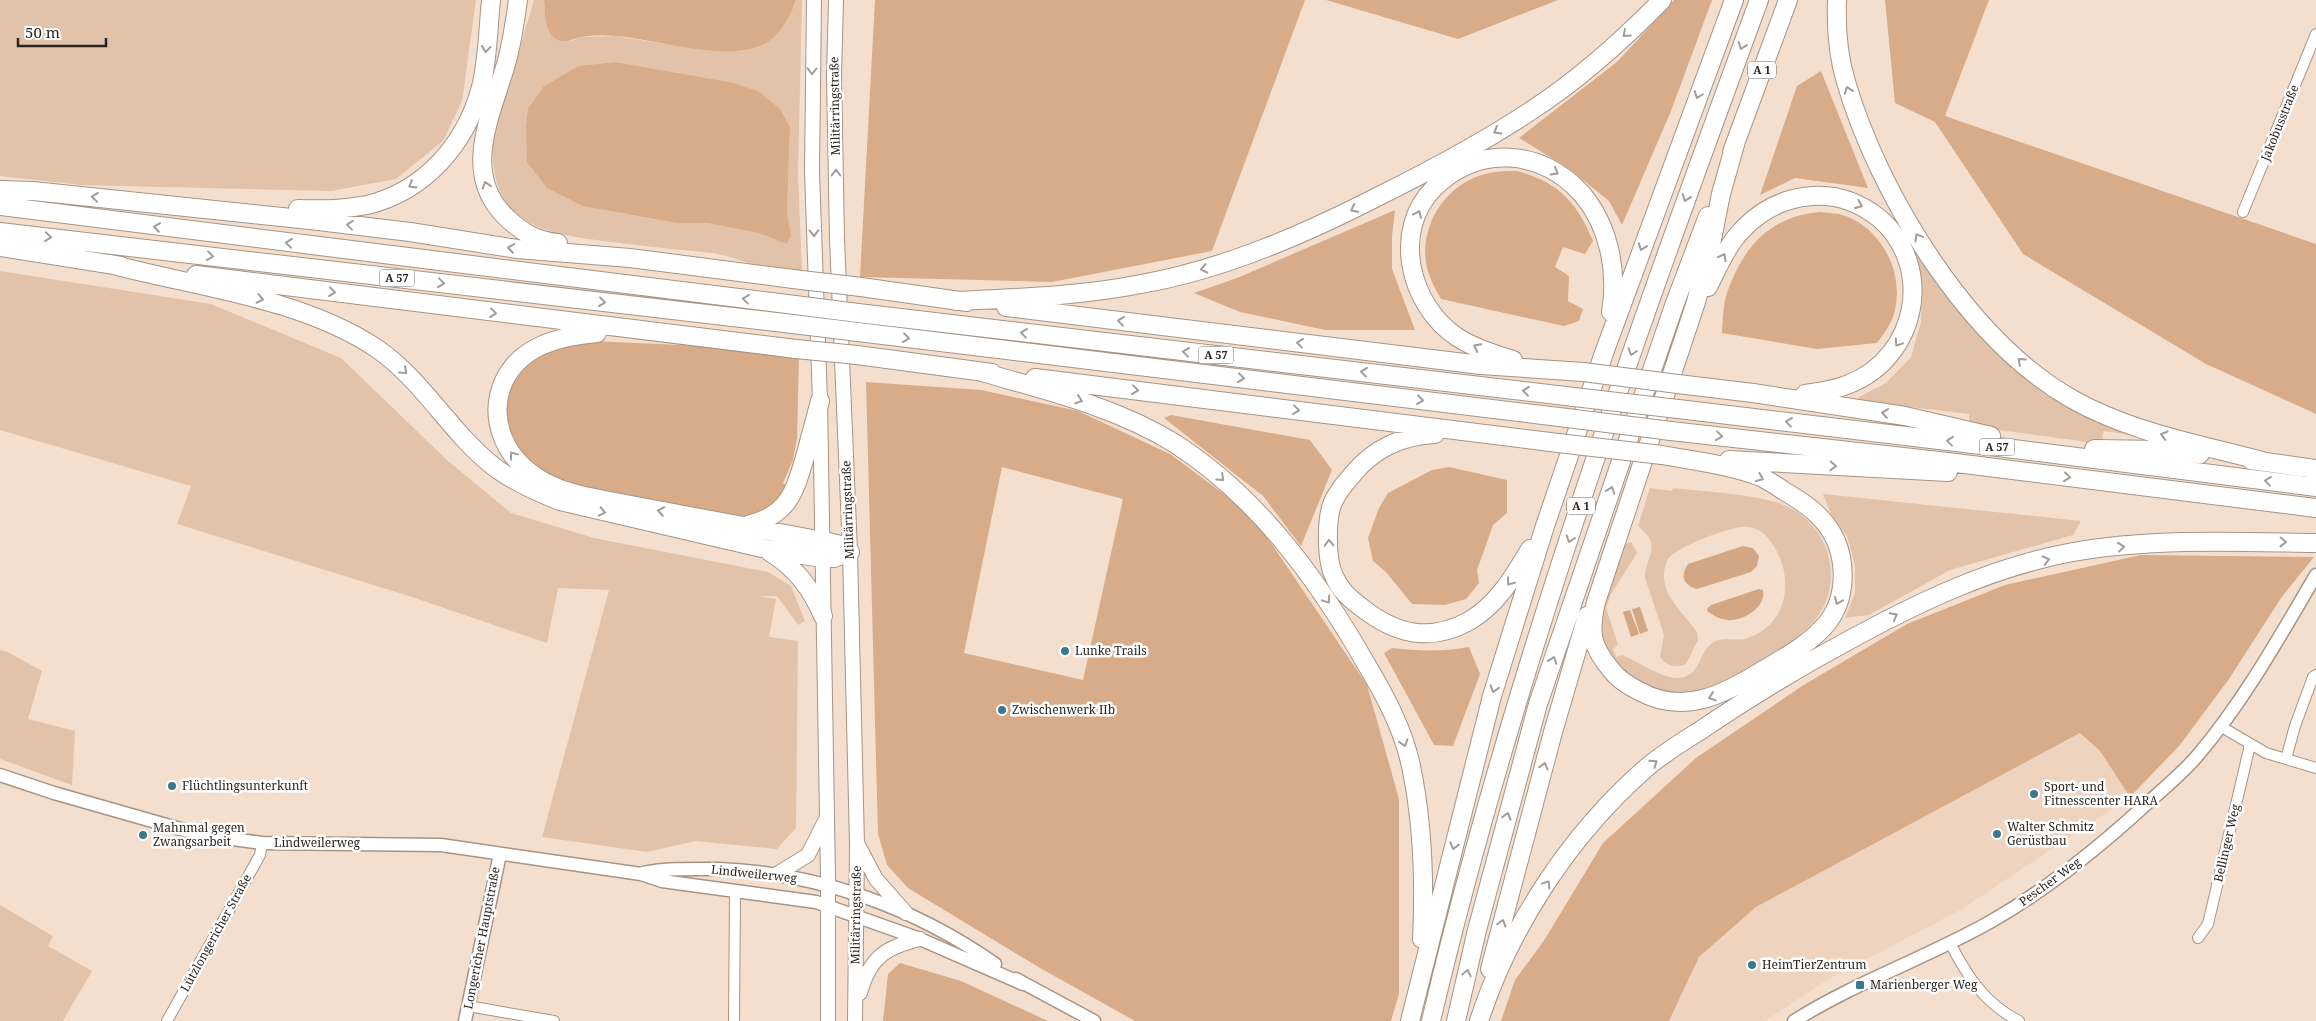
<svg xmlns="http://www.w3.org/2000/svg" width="2316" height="1021" font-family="'Noto Serif',serif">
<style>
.built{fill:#eed3bf}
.green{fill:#e2c3aa;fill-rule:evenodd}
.forest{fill:#d8ac88;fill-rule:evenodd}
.water{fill:#d3a783}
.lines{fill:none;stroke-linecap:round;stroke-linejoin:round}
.minor-casing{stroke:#a79484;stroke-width:12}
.tertiary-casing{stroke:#a79484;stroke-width:15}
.secondary-casing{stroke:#a79484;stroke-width:16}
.motorway-casing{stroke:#a79484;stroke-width:20}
.minor{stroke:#fff;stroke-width:10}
.tertiary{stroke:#fff;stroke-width:12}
.secondary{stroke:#fff;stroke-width:14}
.motorway{stroke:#fff;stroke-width:18}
.motorway-bridge-casing{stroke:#a79484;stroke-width:20;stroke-linecap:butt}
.motorway-bridge{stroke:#fff;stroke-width:18}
.oneway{stroke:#a09c9a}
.poi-dot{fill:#387a8c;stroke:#fff;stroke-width:2}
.labels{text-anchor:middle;stroke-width:5;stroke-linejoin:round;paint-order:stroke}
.shield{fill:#fff;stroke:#6b6662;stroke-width:1}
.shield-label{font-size:11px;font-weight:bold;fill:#2b241e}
.street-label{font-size:12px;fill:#2b241e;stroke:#fff}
.poi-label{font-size:12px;fill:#2b241e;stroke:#fff;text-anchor:start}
</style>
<rect width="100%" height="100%" fill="#f4dfcf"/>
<!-- built -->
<path class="built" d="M 2080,733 L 2100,751 L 2130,797 L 1962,909 L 1827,980 L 1765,1021 L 1669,1021 L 1699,957 L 1756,907 Z"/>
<!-- green -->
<path class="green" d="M 0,0 L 476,0 L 462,101 L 443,141 L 396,179 L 331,191 L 81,185 L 0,176 Z
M 534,0 L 544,0 L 545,18 L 571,41 L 581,37 L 615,36 L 685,47 L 794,7 L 796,0 L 802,0 L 798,174 L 802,270 L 797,270 L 797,272 L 754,265 L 730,257 L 713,253 C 679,250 645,246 611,242 C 540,233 488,225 493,138 ZM 615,62 L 730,82 L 757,91 L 790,127 L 787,212 L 791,235 L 775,240 L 758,233 L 707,223 L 676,223 L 620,213 L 544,86 L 578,66 Z
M 1912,241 L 1984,336 L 2135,433 L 2132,435 L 2103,431 L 2102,444 L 1969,426 L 1969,414 L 1860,401 L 1859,397 L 1886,383 L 1911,357 L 1921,322 L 1922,278 L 1909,243 Z
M 0,271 L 211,304 L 341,358 L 448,461 L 511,513 L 594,538 L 768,572 L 791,586 L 805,621 L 798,625 L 777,596 L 757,596 L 776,599 L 769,637 L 798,641 L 796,828 L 777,849 L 696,841 L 647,852 L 542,837 L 609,590 L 558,588 L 547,643 L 409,596 L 177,524 L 191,486 L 0,430 Z
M 1650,488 L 1672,491 L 1673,488 C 1704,492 1767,494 1792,509 C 1831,531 1844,582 1816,619 C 1799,643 1719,687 1690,693 C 1666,697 1641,686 1624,671 C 1613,661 1601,644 1601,628 C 1601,600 1615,571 1624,545 L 1631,542 L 1637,553 L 1611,594 L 1606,608 L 1618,645 L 1613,649 L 1616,657 L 1623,655 C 1638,662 1663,679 1679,678 C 1700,676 1698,655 1711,644 C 1720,636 1734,641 1744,639 C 1792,626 1796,570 1767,537 C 1762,531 1756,528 1748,527 C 1733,525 1676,547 1668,559 C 1666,563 1663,573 1664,578 C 1665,598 1686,616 1697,632 L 1698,640 L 1686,664 C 1675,668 1668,667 1660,657 L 1664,635 L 1645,578 C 1645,553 1664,548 1638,526 Z
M 1823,494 L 2081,521 L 2073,535 L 1950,570 L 1869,615 L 1845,618 L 1855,593 L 1855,566 L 1847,536 L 1831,514 Z
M 0,650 L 8,652 L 42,671 L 28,719 L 75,731 L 72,785 L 0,759 Z
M 0,905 L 53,936 L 48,946 L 92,971 L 63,1021 L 0,1021 Z"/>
<!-- forest -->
<path class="forest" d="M 544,0 L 796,0 C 791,15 781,34 766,43 C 730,64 656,39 616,36 C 605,35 592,35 581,37 C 572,39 565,44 556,39 C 544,32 545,11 544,0 Z
M 875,0 L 1305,0 L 1212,251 L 1052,282 L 860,277 Z
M 1326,0 L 1558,0 L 1458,39 Z
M 1674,0 L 1712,0 L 1671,111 L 1622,225 L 1609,201 L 1568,168 L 1519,138 L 1617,62 Z
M 1885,0 L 1989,0 L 1945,116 L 2316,244 L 2316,414 L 2206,364 L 2023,254 L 1935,122 L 1895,103 Z
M 615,62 L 730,82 L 758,91 L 780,109 L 790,127 L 787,212 L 791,235 L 787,244 L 758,233 L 707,223 L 676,223 L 583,206 L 547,188 L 527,162 L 526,126 L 528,109 L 544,86 L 578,66 Z
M 1821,71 L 1868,188 L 1795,178 L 1760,195 L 1797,86 Z
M 1517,171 C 1558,182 1577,202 1593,241 L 1585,254 L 1563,247 L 1555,267 L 1569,276 L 1568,301 L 1583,309 L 1579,321 L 1564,326 L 1441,299 C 1435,289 1430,279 1427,268 C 1418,228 1444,186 1482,175 C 1494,171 1505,171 1517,171 Z
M 1395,210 L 1392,236 L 1392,269 L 1415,330 L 1325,330 L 1240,312 L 1194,293 L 1237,278 Z
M 1820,212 C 1826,213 1833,213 1839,214 C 1882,225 1907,276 1893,317 C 1889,327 1883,335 1877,343 L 1817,349 L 1722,333 C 1723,319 1723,303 1728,290 C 1744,246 1771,216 1820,212 Z
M 592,341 L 703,346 L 799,357 L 797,438 L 793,460 L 783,483 L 790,488 C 780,505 760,517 740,518 L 623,495 L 576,484 L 545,473 L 523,458 L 504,421 L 509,386 L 528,361 L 560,346 Z
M 866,382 L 981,390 L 1078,411 L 1170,454 L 1244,509 L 1271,543 L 1367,685 L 1399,799 L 1399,994 L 1391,1021 L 1135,1021 L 1040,968 L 908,888 L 887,865 L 878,834 ZM 1002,467 L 1123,499 L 1083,680 L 964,653 Z
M 1171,415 L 1310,440 L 1332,470 L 1301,546 L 1263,496 L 1164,418 Z
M 1449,467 L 1507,480 L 1507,513 L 1493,525 L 1477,570 L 1479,583 L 1466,599 L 1445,605 L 1412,604 L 1386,572 L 1373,561 L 1368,538 L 1379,508 L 1388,493 L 1432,470 Z
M 2141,555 L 2314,557 L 2281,598 L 2229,679 L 2180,745 L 2130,797 L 2100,751 L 2080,733 L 1756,907 L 1699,957 L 1669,1021 L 1501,1021 L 1515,980 L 1545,939 L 1603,843 L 1696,758 L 1802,686 L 1907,624 L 2005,585 Z
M 1469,647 L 1480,674 L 1453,746 L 1434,745 L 1384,653 L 1392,648 C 1418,651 1443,652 1469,647 Z
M 900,963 L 961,981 L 1048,1021 L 883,1021 L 888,974 Z"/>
<!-- water -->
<path class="water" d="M 1743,546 L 1753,548 L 1759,556 L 1757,566 L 1751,572 L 1697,589 C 1683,585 1680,576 1688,564 Z
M 1759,589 L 1763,590 C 1767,607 1742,622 1727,620 C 1720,619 1714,616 1708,612 L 1707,609 L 1711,605 Z
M 1640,607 L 1648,631 L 1640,634 L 1632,609 Z
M 1630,610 L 1639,634 L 1631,637 L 1623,612 Z"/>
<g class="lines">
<!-- minor casing -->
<g class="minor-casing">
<path id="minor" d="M 2243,212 L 2316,34
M 2220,726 L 2266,753 L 2316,768
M 2286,759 L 2295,726 L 2313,677 L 2316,675
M 2198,938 L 2208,924 L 2250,745
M 1950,943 C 1967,976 1985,1004 2019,1021
M 468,1006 L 554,1021
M 167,1021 L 260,855 L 262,843
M 734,1021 L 735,890"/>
</g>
<!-- tertiary casing -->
<g class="tertiary-casing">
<path id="tertiary" d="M 0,775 L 54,793 L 184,830 L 225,838 L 262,843 L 441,845 L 641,874 L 662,881 L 816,902 L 920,939 L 1023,984
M 643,873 C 668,868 693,869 719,869 C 818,873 914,907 995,964
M 1016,979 L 1094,1021
M 465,1021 L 500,854
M 1794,1021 C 1856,982 1926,958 1990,922 C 2046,890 2096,850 2143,807 C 2162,790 2182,774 2198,755 C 2244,701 2280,636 2316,575"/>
</g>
<!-- secondary casing -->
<g class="secondary-casing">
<path id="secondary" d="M 814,0 L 812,172 L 820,401 L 828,877 L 828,1021
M 836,0 L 834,76 L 837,239 L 850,552 L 857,845 L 855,1021
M 858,845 L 876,879 L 906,913
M 777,874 L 808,855 L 825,821
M 860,993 C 870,957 886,947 920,939"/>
</g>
<!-- motorway casing -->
<g class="motorway-casing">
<path id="motorway" d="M 518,0 C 515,22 512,43 506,64 C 491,116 460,175 508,219 C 523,233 537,241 558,243
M 1837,0 C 1836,27 1838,56 1846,82 C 1879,195 1968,340 2072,399 C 2130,432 2198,444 2262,461
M 1732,152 L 1788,0
M 0,190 L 33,191 L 310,220 L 410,232 L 517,249 L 630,258 L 793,279
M 0,206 C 265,241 530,271 795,305
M 298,209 C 321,210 345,209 367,205 C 425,191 466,144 481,87 C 488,59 488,29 491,0
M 0,232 L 793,324
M 0,247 L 121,266
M 110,264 C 196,287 301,298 376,348 C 423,380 449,431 493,466 C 512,481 537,492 560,501 L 766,549 L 822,558 L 834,558 L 850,552
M 196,275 L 796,349
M 861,287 L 967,302
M 1708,287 C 1718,267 1727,245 1743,229 C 1762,209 1785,198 1812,196 C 1837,194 1860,203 1879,218 C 1935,266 1918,357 1849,384 C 1835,390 1820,392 1805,394
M 956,301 C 1018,298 1080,296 1141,284 C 1225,269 1305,234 1381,195 C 1431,170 1482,143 1529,112 C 1577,81 1622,41 1662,0
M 1006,307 L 1481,365 L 1583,372
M 858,313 L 1574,397
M 858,332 L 1567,418
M 597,333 C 561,336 521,345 504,381 C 488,416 503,455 535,476 C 563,496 603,499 636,506 C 698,518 760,529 823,541 L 837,544 L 850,552
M 857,355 L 992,373
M 1513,360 C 1494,354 1474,348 1457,337 C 1410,306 1391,231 1434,188 C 1478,144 1542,149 1582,194 C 1609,226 1618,271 1611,312
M 982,372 C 1047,391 1116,407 1174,443 C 1257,496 1317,578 1365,662 C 1384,694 1403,728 1411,766 C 1423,824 1425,880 1422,939
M 1035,378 L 1558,443
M 1686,385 L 1753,393 L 1905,416 L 1991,436
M 1678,409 L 1998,447 L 2316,487
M 1671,431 L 1948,462 L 2316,508
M 1435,434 C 1403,435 1373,449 1353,474 C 1345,483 1338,491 1333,502 C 1326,518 1326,560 1334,576 C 1340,590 1349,598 1361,607 C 1395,634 1429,643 1469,621 C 1497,605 1514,576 1530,549
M 2094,449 L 2160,450 L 2200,454
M 1662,455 C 1695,461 1730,465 1761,477 C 1769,481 1777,486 1784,491 C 1799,500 1814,509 1825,523 C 1847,550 1849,594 1828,622 C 1811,643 1787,656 1765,669 C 1725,694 1684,716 1639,691 C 1629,686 1619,680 1612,671 C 1591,646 1589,633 1596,602 L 1696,302 L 1710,249 L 1721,194 L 1736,141
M 1729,460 L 1948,472
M 2251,460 L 2316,469
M 748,525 C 788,515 794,494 805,457 C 810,438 815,420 820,401
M 770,552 C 796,568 811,588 823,616
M 1490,969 L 1553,732 L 1587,616
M 1410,1021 L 1492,696 L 1545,526 L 1604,353 L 1734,0
M 1431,1021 C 1513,673 1636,335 1759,0
M 1456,1021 L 1477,930 L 1538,704 L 1675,303 L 1708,216
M 1479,1021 C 1510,926 1570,835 1645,769 C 1662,754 1682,742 1701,730 C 1747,699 1794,670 1842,644 C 1915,604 1990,567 2073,552 C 2152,538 2236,542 2316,543"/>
</g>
<!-- minor -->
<use href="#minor" class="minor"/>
<!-- tertiary -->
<use href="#tertiary" class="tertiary"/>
<!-- secondary -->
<use href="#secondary" class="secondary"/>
<!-- motorway -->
<use href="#motorway" class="motorway"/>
<!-- motorway-bridge casing -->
<g class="motorway-bridge-casing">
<path id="motorway-bridge" d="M 793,279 L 861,287
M 795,305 L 858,313
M 793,324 L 858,332
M 796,349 L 857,355
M 1583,372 L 1686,385
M 1574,397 L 1678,409
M 1567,418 L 1671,431
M 1558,443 L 1662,455"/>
</g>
<!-- motorway-bridge -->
<use href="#motorway-bridge" class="motorway-bridge"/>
</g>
<!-- one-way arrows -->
<defs><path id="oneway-chevron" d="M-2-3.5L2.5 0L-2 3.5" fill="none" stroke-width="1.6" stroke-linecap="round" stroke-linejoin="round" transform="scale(1.25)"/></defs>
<g class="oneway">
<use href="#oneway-chevron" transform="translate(1626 34) rotate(138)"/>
<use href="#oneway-chevron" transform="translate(1742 46) rotate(110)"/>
<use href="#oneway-chevron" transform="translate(486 49) rotate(95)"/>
<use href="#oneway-chevron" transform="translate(812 71) rotate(91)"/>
<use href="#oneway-chevron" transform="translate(1848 90) rotate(-109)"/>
<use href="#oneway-chevron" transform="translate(1698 95) rotate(111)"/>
<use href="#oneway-chevron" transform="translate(1497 131) rotate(150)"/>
<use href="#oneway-chevron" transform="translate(1555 172) rotate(30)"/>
<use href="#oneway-chevron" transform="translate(836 173) rotate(-90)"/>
<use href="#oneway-chevron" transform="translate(412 185) rotate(149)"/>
<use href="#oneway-chevron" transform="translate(486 185) rotate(-107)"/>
<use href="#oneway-chevron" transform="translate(95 197) rotate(-174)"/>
<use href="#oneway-chevron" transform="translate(1686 198) rotate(110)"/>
<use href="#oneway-chevron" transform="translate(1859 205) rotate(23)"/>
<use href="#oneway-chevron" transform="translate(1354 209) rotate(153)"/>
<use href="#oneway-chevron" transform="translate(1418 214) rotate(-67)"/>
<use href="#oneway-chevron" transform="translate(350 225) rotate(-173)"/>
<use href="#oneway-chevron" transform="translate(157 227) rotate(-172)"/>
<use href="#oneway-chevron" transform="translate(814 233) rotate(89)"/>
<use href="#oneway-chevron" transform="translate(48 237) rotate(7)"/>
<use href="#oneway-chevron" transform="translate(1918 237) rotate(-121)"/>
<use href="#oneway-chevron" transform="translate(289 243) rotate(-174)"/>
<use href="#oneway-chevron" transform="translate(1642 247) rotate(110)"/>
<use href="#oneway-chevron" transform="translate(511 248) rotate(-172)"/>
<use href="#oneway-chevron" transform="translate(210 256) rotate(7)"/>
<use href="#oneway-chevron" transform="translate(1723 257) rotate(-61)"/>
<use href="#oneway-chevron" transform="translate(1204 269) rotate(167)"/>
<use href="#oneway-chevron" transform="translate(441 283) rotate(7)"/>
<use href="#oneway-chevron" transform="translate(332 292) rotate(7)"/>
<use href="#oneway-chevron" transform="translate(260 299) rotate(12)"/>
<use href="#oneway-chevron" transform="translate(746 299) rotate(-173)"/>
<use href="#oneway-chevron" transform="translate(602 302) rotate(7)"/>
<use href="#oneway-chevron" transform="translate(493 313) rotate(7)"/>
<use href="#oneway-chevron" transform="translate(1121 321) rotate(-173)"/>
<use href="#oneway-chevron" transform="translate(1024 333) rotate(-173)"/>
<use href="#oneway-chevron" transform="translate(906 338) rotate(7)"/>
<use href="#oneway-chevron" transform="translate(1300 343) rotate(-173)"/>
<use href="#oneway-chevron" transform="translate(1898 343) rotate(124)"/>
<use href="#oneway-chevron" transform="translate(1477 347) rotate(-153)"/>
<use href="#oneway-chevron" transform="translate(1186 352) rotate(-173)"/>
<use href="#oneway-chevron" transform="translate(1632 352) rotate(108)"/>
<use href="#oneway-chevron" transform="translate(2021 361) rotate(-138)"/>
<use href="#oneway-chevron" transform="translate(404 371) rotate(42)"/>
<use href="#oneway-chevron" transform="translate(1364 372) rotate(-173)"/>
<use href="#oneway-chevron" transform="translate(1241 378) rotate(7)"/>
<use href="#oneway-chevron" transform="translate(1135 390) rotate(7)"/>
<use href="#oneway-chevron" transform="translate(1526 391) rotate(-173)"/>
<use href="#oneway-chevron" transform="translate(1079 400) rotate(18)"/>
<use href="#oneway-chevron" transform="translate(1420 400) rotate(7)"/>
<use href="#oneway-chevron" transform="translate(1296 410) rotate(7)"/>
<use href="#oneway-chevron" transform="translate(1885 413) rotate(-171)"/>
<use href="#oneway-chevron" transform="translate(1789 422) rotate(-173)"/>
<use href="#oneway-chevron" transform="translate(2164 435) rotate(-164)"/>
<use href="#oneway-chevron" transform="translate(1719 436) rotate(6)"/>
<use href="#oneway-chevron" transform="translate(1950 441) rotate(-173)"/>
<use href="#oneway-chevron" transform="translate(513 455) rotate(-127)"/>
<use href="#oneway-chevron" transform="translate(1833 466) rotate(3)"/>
<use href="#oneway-chevron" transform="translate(2067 477) rotate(7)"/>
<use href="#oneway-chevron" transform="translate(1221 478) rotate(42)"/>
<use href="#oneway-chevron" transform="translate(1760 478) rotate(24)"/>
<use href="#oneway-chevron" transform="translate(2268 481) rotate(-173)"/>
<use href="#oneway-chevron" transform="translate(1611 490) rotate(-71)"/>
<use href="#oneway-chevron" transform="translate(661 511) rotate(-169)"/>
<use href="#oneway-chevron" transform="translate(602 512) rotate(13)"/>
<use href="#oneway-chevron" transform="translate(1570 539) rotate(108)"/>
<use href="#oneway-chevron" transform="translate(2283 542) rotate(1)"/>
<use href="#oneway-chevron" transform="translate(1329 543) rotate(-92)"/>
<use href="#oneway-chevron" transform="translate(2121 547) rotate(-6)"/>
<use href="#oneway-chevron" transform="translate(2046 560) rotate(-15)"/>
<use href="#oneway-chevron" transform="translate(1510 582) rotate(127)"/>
<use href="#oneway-chevron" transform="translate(1327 600) rotate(56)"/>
<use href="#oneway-chevron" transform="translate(1838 601) rotate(112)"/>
<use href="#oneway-chevron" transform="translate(1894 616) rotate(-28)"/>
<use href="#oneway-chevron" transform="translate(1553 660) rotate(-71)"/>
<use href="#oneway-chevron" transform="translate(1494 689) rotate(107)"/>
<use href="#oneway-chevron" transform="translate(1712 697) rotate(162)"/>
<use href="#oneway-chevron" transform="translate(1404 743) rotate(73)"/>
<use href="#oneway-chevron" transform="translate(1654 763) rotate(-35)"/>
<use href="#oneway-chevron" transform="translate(1544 766) rotate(-75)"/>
<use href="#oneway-chevron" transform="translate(1507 816) rotate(-75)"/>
<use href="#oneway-chevron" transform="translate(1454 846) rotate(104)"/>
<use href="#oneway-chevron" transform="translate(1547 884) rotate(-56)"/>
<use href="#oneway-chevron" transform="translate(1502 923) rotate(-75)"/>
<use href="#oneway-chevron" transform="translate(1467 973) rotate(-77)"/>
</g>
<!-- markers -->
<g class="poi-dot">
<circle cx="1065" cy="651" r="5"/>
<circle cx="1002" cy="710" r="5"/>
<circle cx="172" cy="786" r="5"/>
<circle cx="2034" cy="794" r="5"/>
<circle cx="1997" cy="834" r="5"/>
<circle cx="143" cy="835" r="5"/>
<circle cx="1752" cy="965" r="5"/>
<rect x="1855" y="980" width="10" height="10" rx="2.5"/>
</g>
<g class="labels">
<!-- shield labels -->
<g class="shield">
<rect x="1748" y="61.5" width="28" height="17" rx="4"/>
<rect x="379.5" y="269.5" width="35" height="17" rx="4"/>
<rect x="1198.5" y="346.5" width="35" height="17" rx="4"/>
<rect x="1979.5" y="438.5" width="35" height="17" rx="4"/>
<rect x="1567" y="497.5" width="28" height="17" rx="4"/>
</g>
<g class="shield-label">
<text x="1762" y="74">A 1</text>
<text x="397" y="282">A 57</text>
<text x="1216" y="359">A 57</text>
<text x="1997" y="451">A 57</text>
<text x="1581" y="510">A 1</text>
</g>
<!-- street labels -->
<g class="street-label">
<text transform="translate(835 106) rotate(-91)" y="4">Militärringstraße</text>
<text transform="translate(2280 123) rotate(-68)" y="4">Jakobusstraße</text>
<text transform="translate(848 510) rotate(-92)" y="4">Militärringstraße</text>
<text x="317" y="847">Lindweilerweg</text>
<text transform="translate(2227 843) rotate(-77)" y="4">Bellinger Weg</text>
<text transform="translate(754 874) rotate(6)" y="4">Lindweilerweg</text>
<text transform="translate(2050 882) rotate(-36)" y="4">Pescher Weg</text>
<text transform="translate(856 915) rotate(-89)" y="4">Militärringstraße</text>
<text transform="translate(216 933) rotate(-61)" y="4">Lützlongericher Straße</text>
<text transform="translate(482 938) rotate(-79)" y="4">Longericher Hauptstraße</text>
</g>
<!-- poi labels -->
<g class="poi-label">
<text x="1075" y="655">Lunke Trails</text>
<text x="1012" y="714">Zwischenwerk IIb</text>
<text x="182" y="790">Flüchtlingsunterkunft</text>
<text x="2044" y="791">Sport- und<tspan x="2044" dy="14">Fitnesscenter HARA</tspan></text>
<text x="2007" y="831">Walter Schmitz<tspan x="2007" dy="14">Gerüstbau</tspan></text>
<text x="153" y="832">Mahnmal gegen<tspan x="153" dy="14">Zwangsarbeit</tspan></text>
<text x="1762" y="969">HeimTierZentrum</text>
<text x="1870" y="989">Marienberger Weg</text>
</g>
</g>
<!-- scale -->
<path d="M18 38v8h88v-8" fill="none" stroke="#2b241e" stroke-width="2.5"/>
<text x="25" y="38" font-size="15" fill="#2b241e" stroke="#ffffff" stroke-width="4" paint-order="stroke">50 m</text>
</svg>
